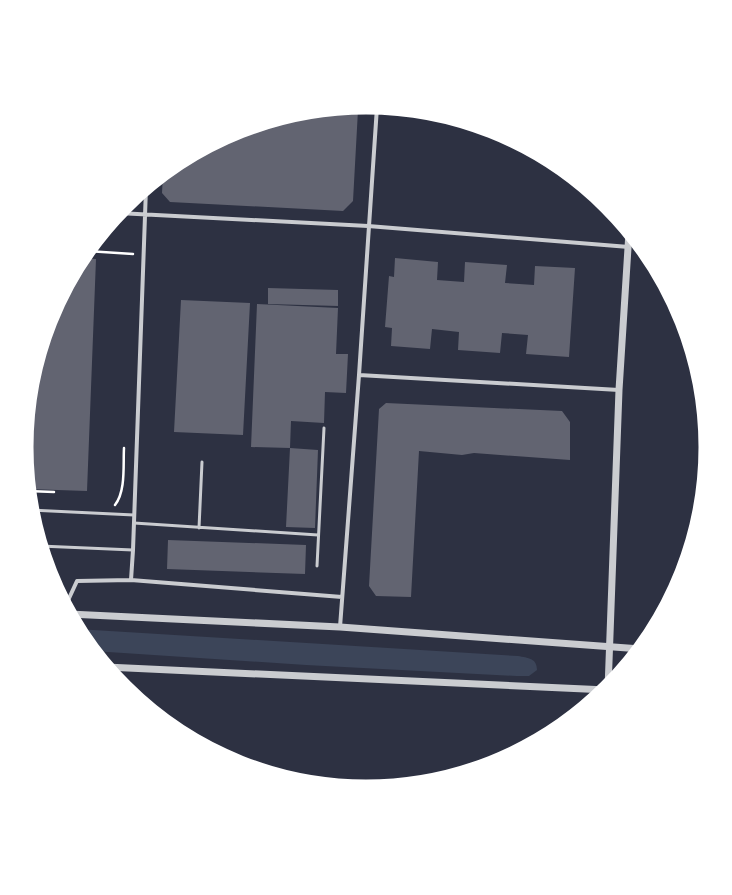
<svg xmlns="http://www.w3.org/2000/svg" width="732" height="895" font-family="Manrope,sans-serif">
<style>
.green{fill:#3c4559}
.building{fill:#626471}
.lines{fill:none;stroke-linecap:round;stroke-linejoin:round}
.path{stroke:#fff;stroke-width:2.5}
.service{stroke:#caccd0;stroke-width:3}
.minor{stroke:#caccd0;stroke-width:4}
.tertiary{stroke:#caccd0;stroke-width:7}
.rim{fill:none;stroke:#fff;stroke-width:5}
</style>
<rect width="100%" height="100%" fill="#2d3142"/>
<!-- green -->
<path class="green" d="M 77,629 L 518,656 C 528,658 537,658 537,670 L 529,676 L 517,676 L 306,665 L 93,651 L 82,637 Z"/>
<!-- building -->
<path class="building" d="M 355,107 L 358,110 L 353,201 L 343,211 L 170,202 L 162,193 L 163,174 L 176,163 L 235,131 L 300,112 Z
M 81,258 L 96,259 L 87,491 L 28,489 L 24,447 L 31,381 L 50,316 Z
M 395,258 L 438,262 L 437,280 L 464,282 L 465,262 L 507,265 L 505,283 L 534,285 L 535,266 L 575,268 L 569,357 L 526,354 L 528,335 L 502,333 L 500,353 L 458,350 L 459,332 L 432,329 L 430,349 L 391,346 L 392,328 L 385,327 L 389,276 L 394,277 Z
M 268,288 L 338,290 L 338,306 L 268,304 Z
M 181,300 L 250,303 L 243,435 L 174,432 Z
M 257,304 L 338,308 L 336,354 L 348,354 L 346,393 L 325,392 L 324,423 L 291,421 L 290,448 L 318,450 L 315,528 L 286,527 L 290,448 L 251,447 Z
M 386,403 L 562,411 L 570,422 L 570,460 L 474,453 L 462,455 L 419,451 L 411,597 L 376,596 L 369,586 L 379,409 Z
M 168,540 L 306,545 L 305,574 L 167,569 Z"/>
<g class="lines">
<!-- path -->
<path class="path" d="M 87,251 L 133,254
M 28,491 L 54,492
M 115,505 C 126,491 123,465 124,448"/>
<!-- service -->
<path class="service" d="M 30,510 L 134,515
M 134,523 L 318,535
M 199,528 L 202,462
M 40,546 L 133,550
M 317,566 L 324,428"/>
<!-- minor -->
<path class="minor" d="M 118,213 L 368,226 L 629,247
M 359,375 L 619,390
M 131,580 L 133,550 L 146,188
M 65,607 L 77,581 L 131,580 L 342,597
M 340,627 L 359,375 L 377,107"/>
<!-- tertiary -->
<path class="tertiary" d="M 69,614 L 340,627 L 641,649
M 106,667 L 607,690
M 608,689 L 619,390 L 629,232"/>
</g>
<!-- crop -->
<path d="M0 0H732V895H0ZM31 447a335 335 0 1 1 670 0a335 335 0 1 1-670 0Z" fill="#fff" fill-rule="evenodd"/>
<path class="rim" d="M31 447a335 335 0 1 1 670 0a335 335 0 1 1-670 0Z"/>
</svg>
